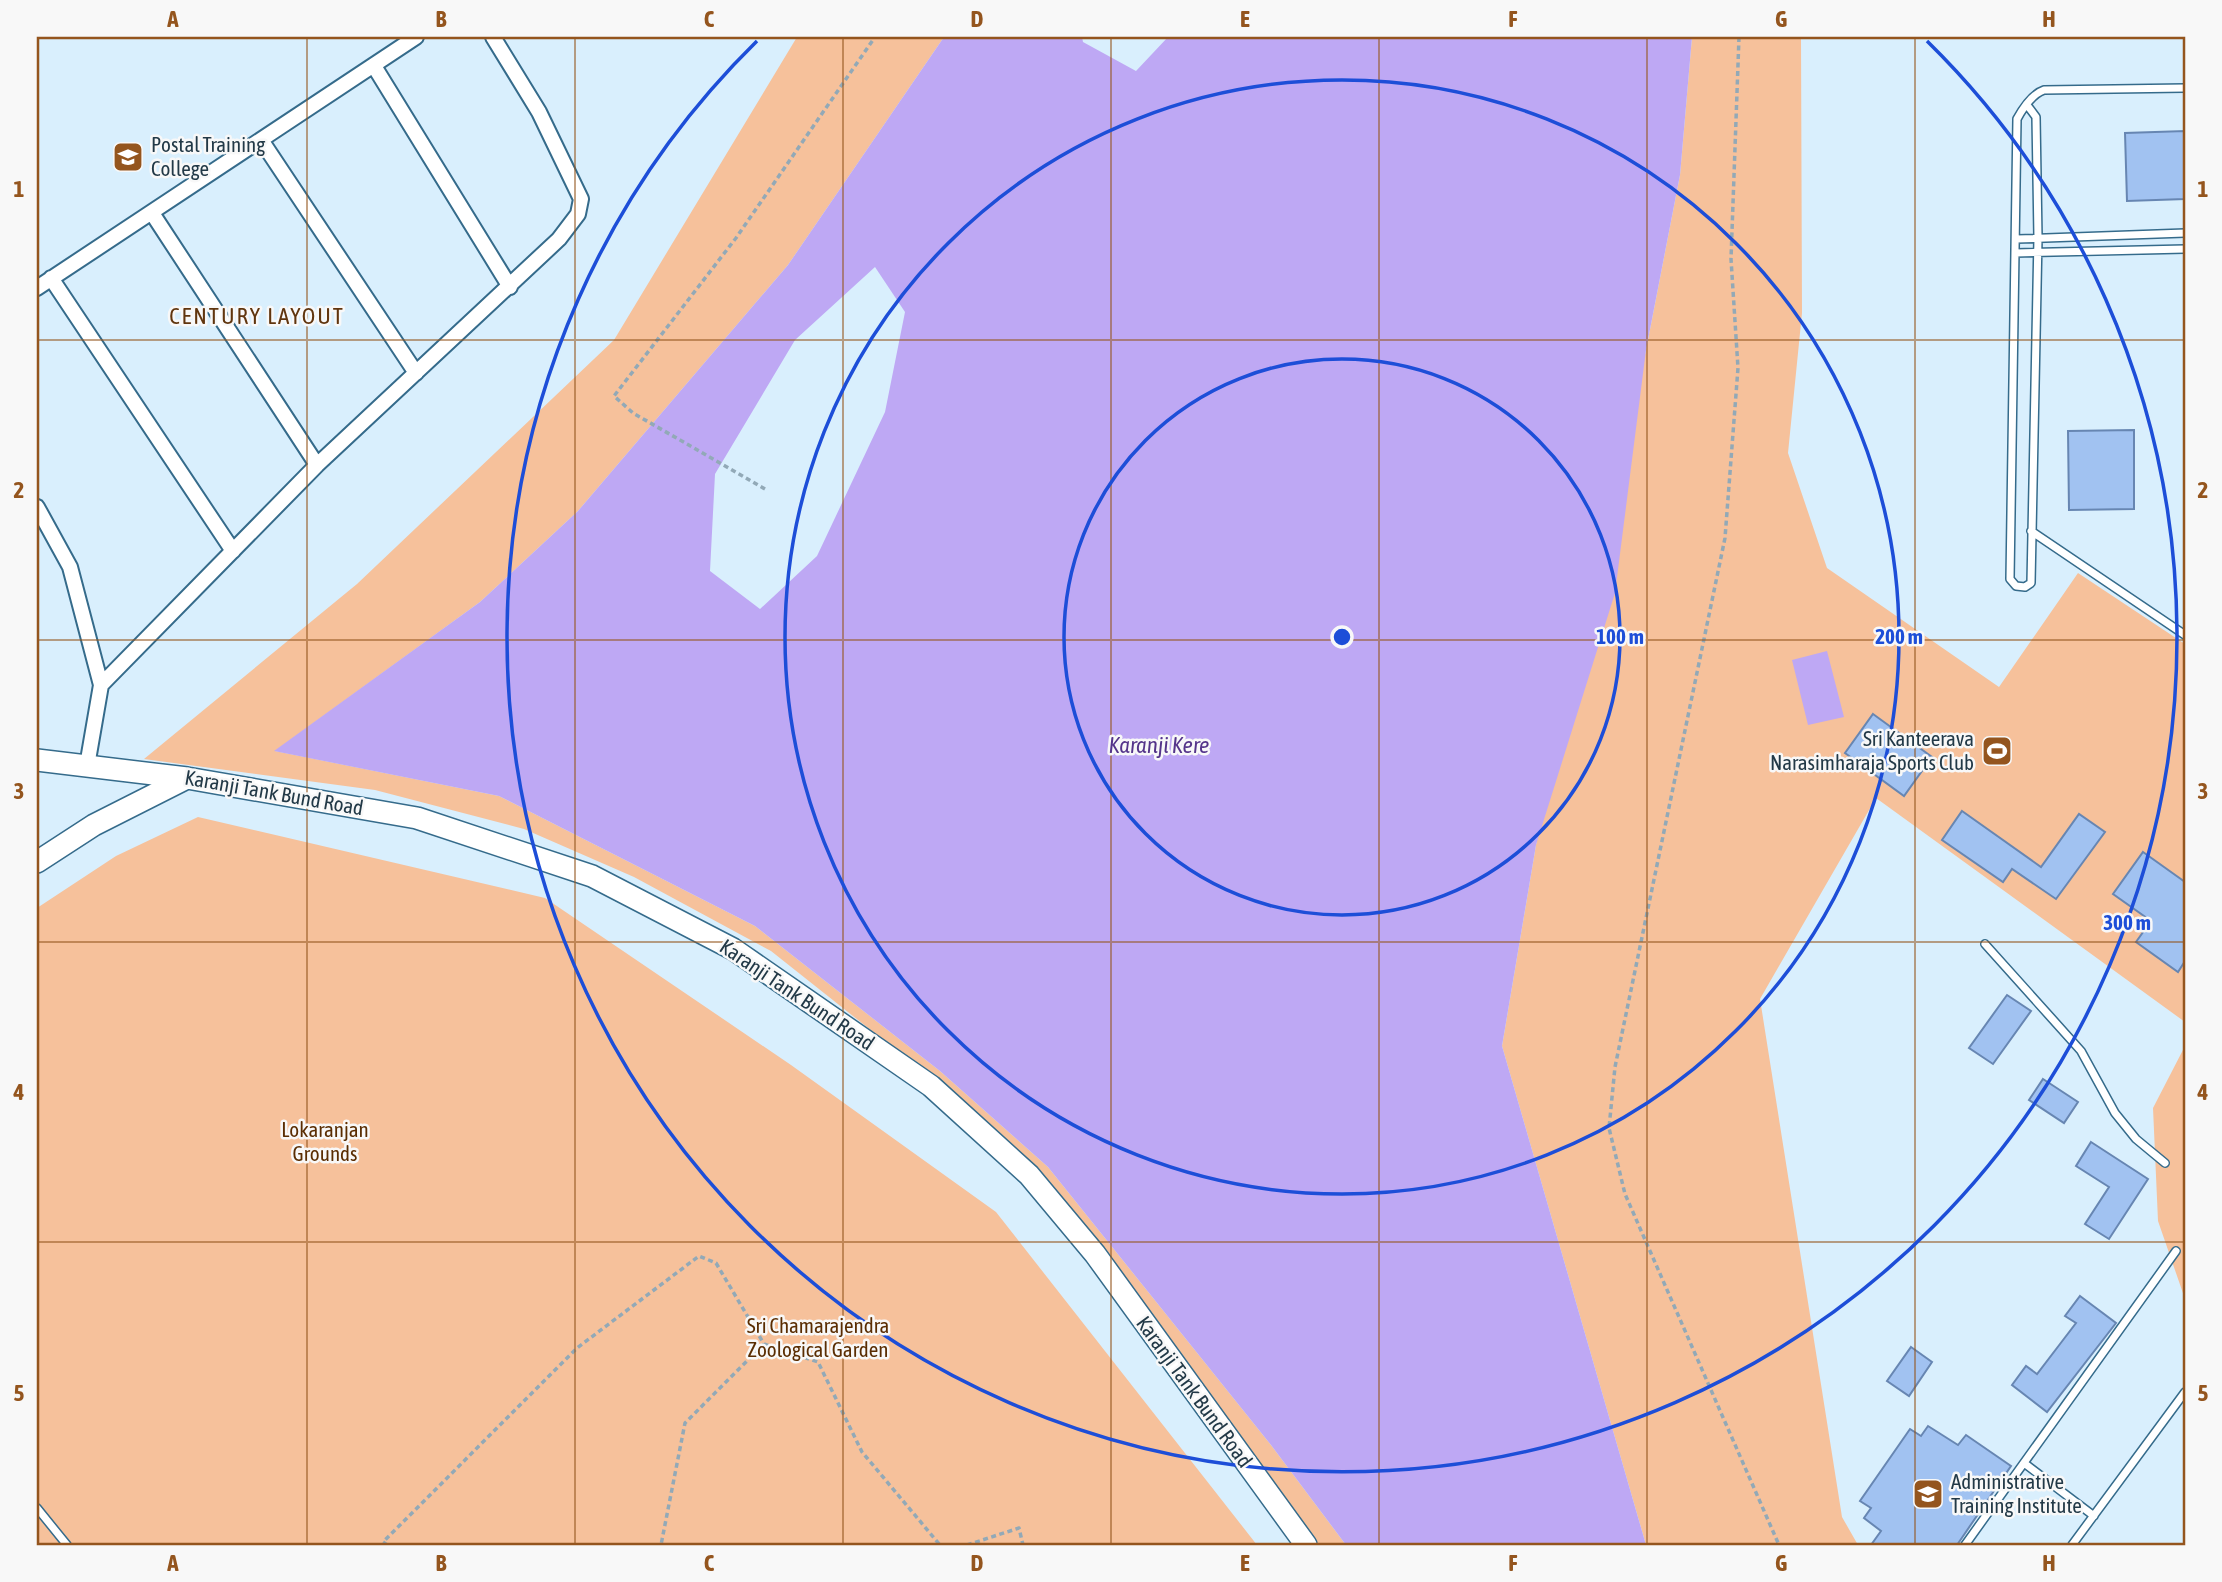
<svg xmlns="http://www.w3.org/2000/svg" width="2222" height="1582" font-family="'Asap Condensed',sans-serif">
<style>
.green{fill:#f6c19b}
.water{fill:#bea8f4;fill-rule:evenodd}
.building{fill:#a1c2f1;stroke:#6786b2;stroke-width:2}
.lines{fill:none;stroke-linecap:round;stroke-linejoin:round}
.lane-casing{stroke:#356b8b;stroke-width:10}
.street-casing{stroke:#356b8b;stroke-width:18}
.secondary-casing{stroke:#356b8b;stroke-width:24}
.path{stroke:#92a9b7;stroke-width:3.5;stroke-dasharray:5 3.5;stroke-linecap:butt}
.lane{stroke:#fff;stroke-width:7}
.street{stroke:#fff;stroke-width:14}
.secondary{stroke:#fff;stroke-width:21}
.grid{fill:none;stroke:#94551e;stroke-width:2;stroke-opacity:0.55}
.ring{fill:none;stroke:#1d4ed8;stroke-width:3.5}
.labels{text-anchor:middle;stroke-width:5;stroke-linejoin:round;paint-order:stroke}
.poi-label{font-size:21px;fill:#223947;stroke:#f8f8f8;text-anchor:start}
.street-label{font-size:21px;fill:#223947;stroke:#f8f8f8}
.park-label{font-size:21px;fill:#5a2d02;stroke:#f8f8f8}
.neighbourhood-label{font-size:23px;letter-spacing:2px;fill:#60350e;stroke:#f8f8f8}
.water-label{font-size:23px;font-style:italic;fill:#54348a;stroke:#f8f8f8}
.centre{fill:#1d4ed8;stroke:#f8f8f8;stroke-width:3.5}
.ring-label{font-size:21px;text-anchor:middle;font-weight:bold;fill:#1d4ed8;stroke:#f8f8f8;stroke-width:5;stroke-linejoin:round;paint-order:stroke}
.neatline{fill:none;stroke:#94551e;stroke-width:2.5}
.grid-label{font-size:23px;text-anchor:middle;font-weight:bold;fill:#94551e}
</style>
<rect width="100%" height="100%" fill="#d9effd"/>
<!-- green -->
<path class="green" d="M 797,37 L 944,37 L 788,265 L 578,511 L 480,602 L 275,751 L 499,796 L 755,926 L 940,1071 L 1048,1167 L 1271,1445 L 1346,1545 L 1318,1545 L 1046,1177 L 935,1081 L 771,951 L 634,877 L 524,829 L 375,790 L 144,759 L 357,584 L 614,340 Z
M 1692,37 L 1801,37 L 1802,313 L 1788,453 L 1827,568 L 1999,687 L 2078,573 L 2185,644 L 2185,1022 L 1876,798 L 1760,999 L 1842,1517 L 1858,1545 L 1646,1545 L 1502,1046 L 1536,845 L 1646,350 L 1680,175 Z
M 198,817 L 545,898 L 791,1065 L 996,1212 L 1257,1545 L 37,1545 L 37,908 L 116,856 Z
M 2185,1046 L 2185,1299 L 2158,1221 L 2153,1108 Z"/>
<!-- water -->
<path class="water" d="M 944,37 L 1082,37 L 1083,42 L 1136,71 L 1168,37 L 1692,37 L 1680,175 L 1646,350 L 1615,593 L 1536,845 L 1502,1046 L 1646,1545 L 1346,1545 L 1271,1445 L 1048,1167 L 940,1071 L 755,926 L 499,796 L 274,751 L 480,602 L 578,511 L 788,265 ZM 875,267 L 905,312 L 885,412 L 817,556 L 760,609 L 710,571 L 715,474 L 795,340 Z
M 1827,651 L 1844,717 L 1808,725 L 1792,660 Z"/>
<!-- building -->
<path class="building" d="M 2185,131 L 2185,199 L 2127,201 L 2125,133 Z
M 2134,430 L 2134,509 L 2069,510 L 2068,431 Z
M 1873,714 L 1932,757 L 1904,796 L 1845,753 Z
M 1962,811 L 2041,867 L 2079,814 L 2105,832 L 2056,899 L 2012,869 L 2003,882 L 1942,840 Z
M 2143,852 L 2185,882 L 2185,961 L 2178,972 L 2136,942 L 2151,921 L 2113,894 Z
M 2007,995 L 2031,1011 L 1993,1064 L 1969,1048 Z
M 2043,1079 L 2078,1102 L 2064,1123 L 2029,1100 Z
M 2091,1142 L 2148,1179 L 2109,1239 L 2085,1224 L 2109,1187 L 2076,1166 Z
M 2080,1296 L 2116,1323 L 2047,1412 L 2012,1385 L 2026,1366 L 2037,1374 L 2060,1344 L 2076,1323 L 2065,1316 Z
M 1911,1347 L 1932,1362 L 1909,1396 L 1887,1381 Z
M 1928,1426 L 1958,1445 L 1966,1435 L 2011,1466 L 1957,1545 L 1871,1545 L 1881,1531 L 1864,1518 L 1871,1508 L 1860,1501 L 1910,1429 L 1921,1436 Z"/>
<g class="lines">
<!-- lane casing -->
<g class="lane-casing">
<path id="lane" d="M 2027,105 L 2036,117 L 2038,238 L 2031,583 L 2025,587 L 2016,586 L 2010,579 L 2017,119 C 2023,108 2032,94 2044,90 L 2185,88
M 2017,239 L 2185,233
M 2016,253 L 2185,249
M 2031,531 L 2185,635
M 1985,944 L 2081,1051 L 2115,1113 L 2136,1139 L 2165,1163
M 2024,1463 L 2094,1516
M 37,1508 L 67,1545
M 1965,1545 L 2176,1251
M 2072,1545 L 2185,1392"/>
</g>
<!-- street casing -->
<g class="street-casing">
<path id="street" d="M 374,66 L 510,287
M 261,140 L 416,373
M 152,213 L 317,465
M 51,278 L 233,551
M 37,288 L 416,37
M 37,507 L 70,567 L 101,685 L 87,766
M 101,685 L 317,465 L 559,239 L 578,214 L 581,199 L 539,112 L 493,37"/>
</g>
<!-- secondary casing -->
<g class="secondary-casing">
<path id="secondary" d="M 37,760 L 187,778 L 417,818 L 592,876 L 733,949 L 931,1086 L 1029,1175 L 1095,1254 L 1306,1545
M 37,862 L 94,825 L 187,778"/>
</g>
<!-- path -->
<path class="path" d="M 1739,37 L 1731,259 L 1738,368 L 1725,538 L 1615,1067 L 1609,1128 L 1625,1194 L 1779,1545
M 765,489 L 633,413 L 614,396 L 736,238 L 875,37
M 764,1344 L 818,1362 L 862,1452 L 940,1545
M 387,1545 L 383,1542 L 577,1348 L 699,1256 L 716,1263 L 764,1344 L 685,1423 L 661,1545
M 967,1545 L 1019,1528 L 1023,1545"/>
<!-- lane -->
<use href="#lane" class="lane"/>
<!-- street -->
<use href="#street" class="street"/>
<!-- secondary -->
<use href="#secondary" class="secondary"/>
</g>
<!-- grid -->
<path class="grid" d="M 307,37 L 307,1545M 575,37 L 575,1545M 843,37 L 843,1545M 1111,37 L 1111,1545M 1379,37 L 1379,1545M 1647,37 L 1647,1545M 1915,37 L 1915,1545M 37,340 L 2185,340M 37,640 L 2185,640M 37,942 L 2185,942M 37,1242 L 2185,1242"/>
<!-- distance rings -->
<g class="ring">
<circle cx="1342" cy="637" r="278"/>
<circle cx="1342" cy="637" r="557"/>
<path d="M1927 41A835 835 0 1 1 757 41"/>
</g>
<!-- icons -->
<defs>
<g id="university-square" transform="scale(1.575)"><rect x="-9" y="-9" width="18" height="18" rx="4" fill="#94551e" stroke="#f8f8f8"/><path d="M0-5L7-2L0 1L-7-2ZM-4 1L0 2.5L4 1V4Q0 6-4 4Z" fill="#fff"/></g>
<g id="stadium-square" transform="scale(1.575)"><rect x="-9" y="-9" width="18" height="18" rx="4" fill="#94551e" stroke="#f8f8f8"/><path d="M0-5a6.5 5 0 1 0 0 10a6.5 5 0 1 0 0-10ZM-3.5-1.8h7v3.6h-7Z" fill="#fff"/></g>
</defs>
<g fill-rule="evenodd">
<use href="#university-square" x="128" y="157"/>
<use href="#stadium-square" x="1997" y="751"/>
<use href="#university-square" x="1928" y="1494"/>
</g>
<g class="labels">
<!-- poi labels -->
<g class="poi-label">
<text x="151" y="152">Postal Training<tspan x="151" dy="24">College</tspan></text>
<text x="1974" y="746" text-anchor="end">Sri Kanteerava<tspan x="1974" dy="24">Narasimharaja Sports Club</tspan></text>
<text x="1951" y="1489">Administrative<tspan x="1951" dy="24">Training Institute</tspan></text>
</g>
<!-- street labels -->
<g class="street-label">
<text transform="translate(274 793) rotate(10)" y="7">Karanji Tank Bund Road</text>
<text transform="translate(797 995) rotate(34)" y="7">Karanji Tank Bund Road</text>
<text transform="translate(1194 1392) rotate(54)" y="7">Karanji Tank Bund Road</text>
</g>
<!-- park labels -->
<g class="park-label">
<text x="325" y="1137">Lokaranjan<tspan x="325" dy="24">Grounds</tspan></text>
<text x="818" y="1333">Sri Chamarajendra<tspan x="818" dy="24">Zoological Garden</tspan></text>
</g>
<!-- neighbourhood labels -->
<g class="neighbourhood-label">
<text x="257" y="324">CENTURY LAYOUT</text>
</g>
<!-- water labels -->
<g class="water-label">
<text x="1159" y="753">Karanji Kere</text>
</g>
</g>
<circle cx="1342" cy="637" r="10" class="centre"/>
<g class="ring-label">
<text x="1620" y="644">100 m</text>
<text x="1899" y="644">200 m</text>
<text x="2127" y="930">300 m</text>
</g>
<!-- border -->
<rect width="2222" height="1582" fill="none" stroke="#f8f8f8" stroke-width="77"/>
<rect x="38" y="38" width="2146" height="1506" class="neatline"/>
<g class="grid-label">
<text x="173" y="27">A</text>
<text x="441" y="27">B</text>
<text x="709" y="27">C</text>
<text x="977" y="27">D</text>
<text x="1245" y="27">E</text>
<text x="1513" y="27">F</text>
<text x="1781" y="27">G</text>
<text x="2049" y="27">H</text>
<text x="19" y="197">1</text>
<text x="2203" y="197">1</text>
<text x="19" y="498">2</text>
<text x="2203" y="498">2</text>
<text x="19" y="799">3</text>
<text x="2203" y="799">3</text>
<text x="19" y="1100">4</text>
<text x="2203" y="1100">4</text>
<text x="19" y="1401">5</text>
<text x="2203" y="1401">5</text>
<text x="173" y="1571">A</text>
<text x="441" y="1571">B</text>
<text x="709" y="1571">C</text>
<text x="977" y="1571">D</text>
<text x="1245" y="1571">E</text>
<text x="1513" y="1571">F</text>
<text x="1781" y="1571">G</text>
<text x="2049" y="1571">H</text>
</g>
</svg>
